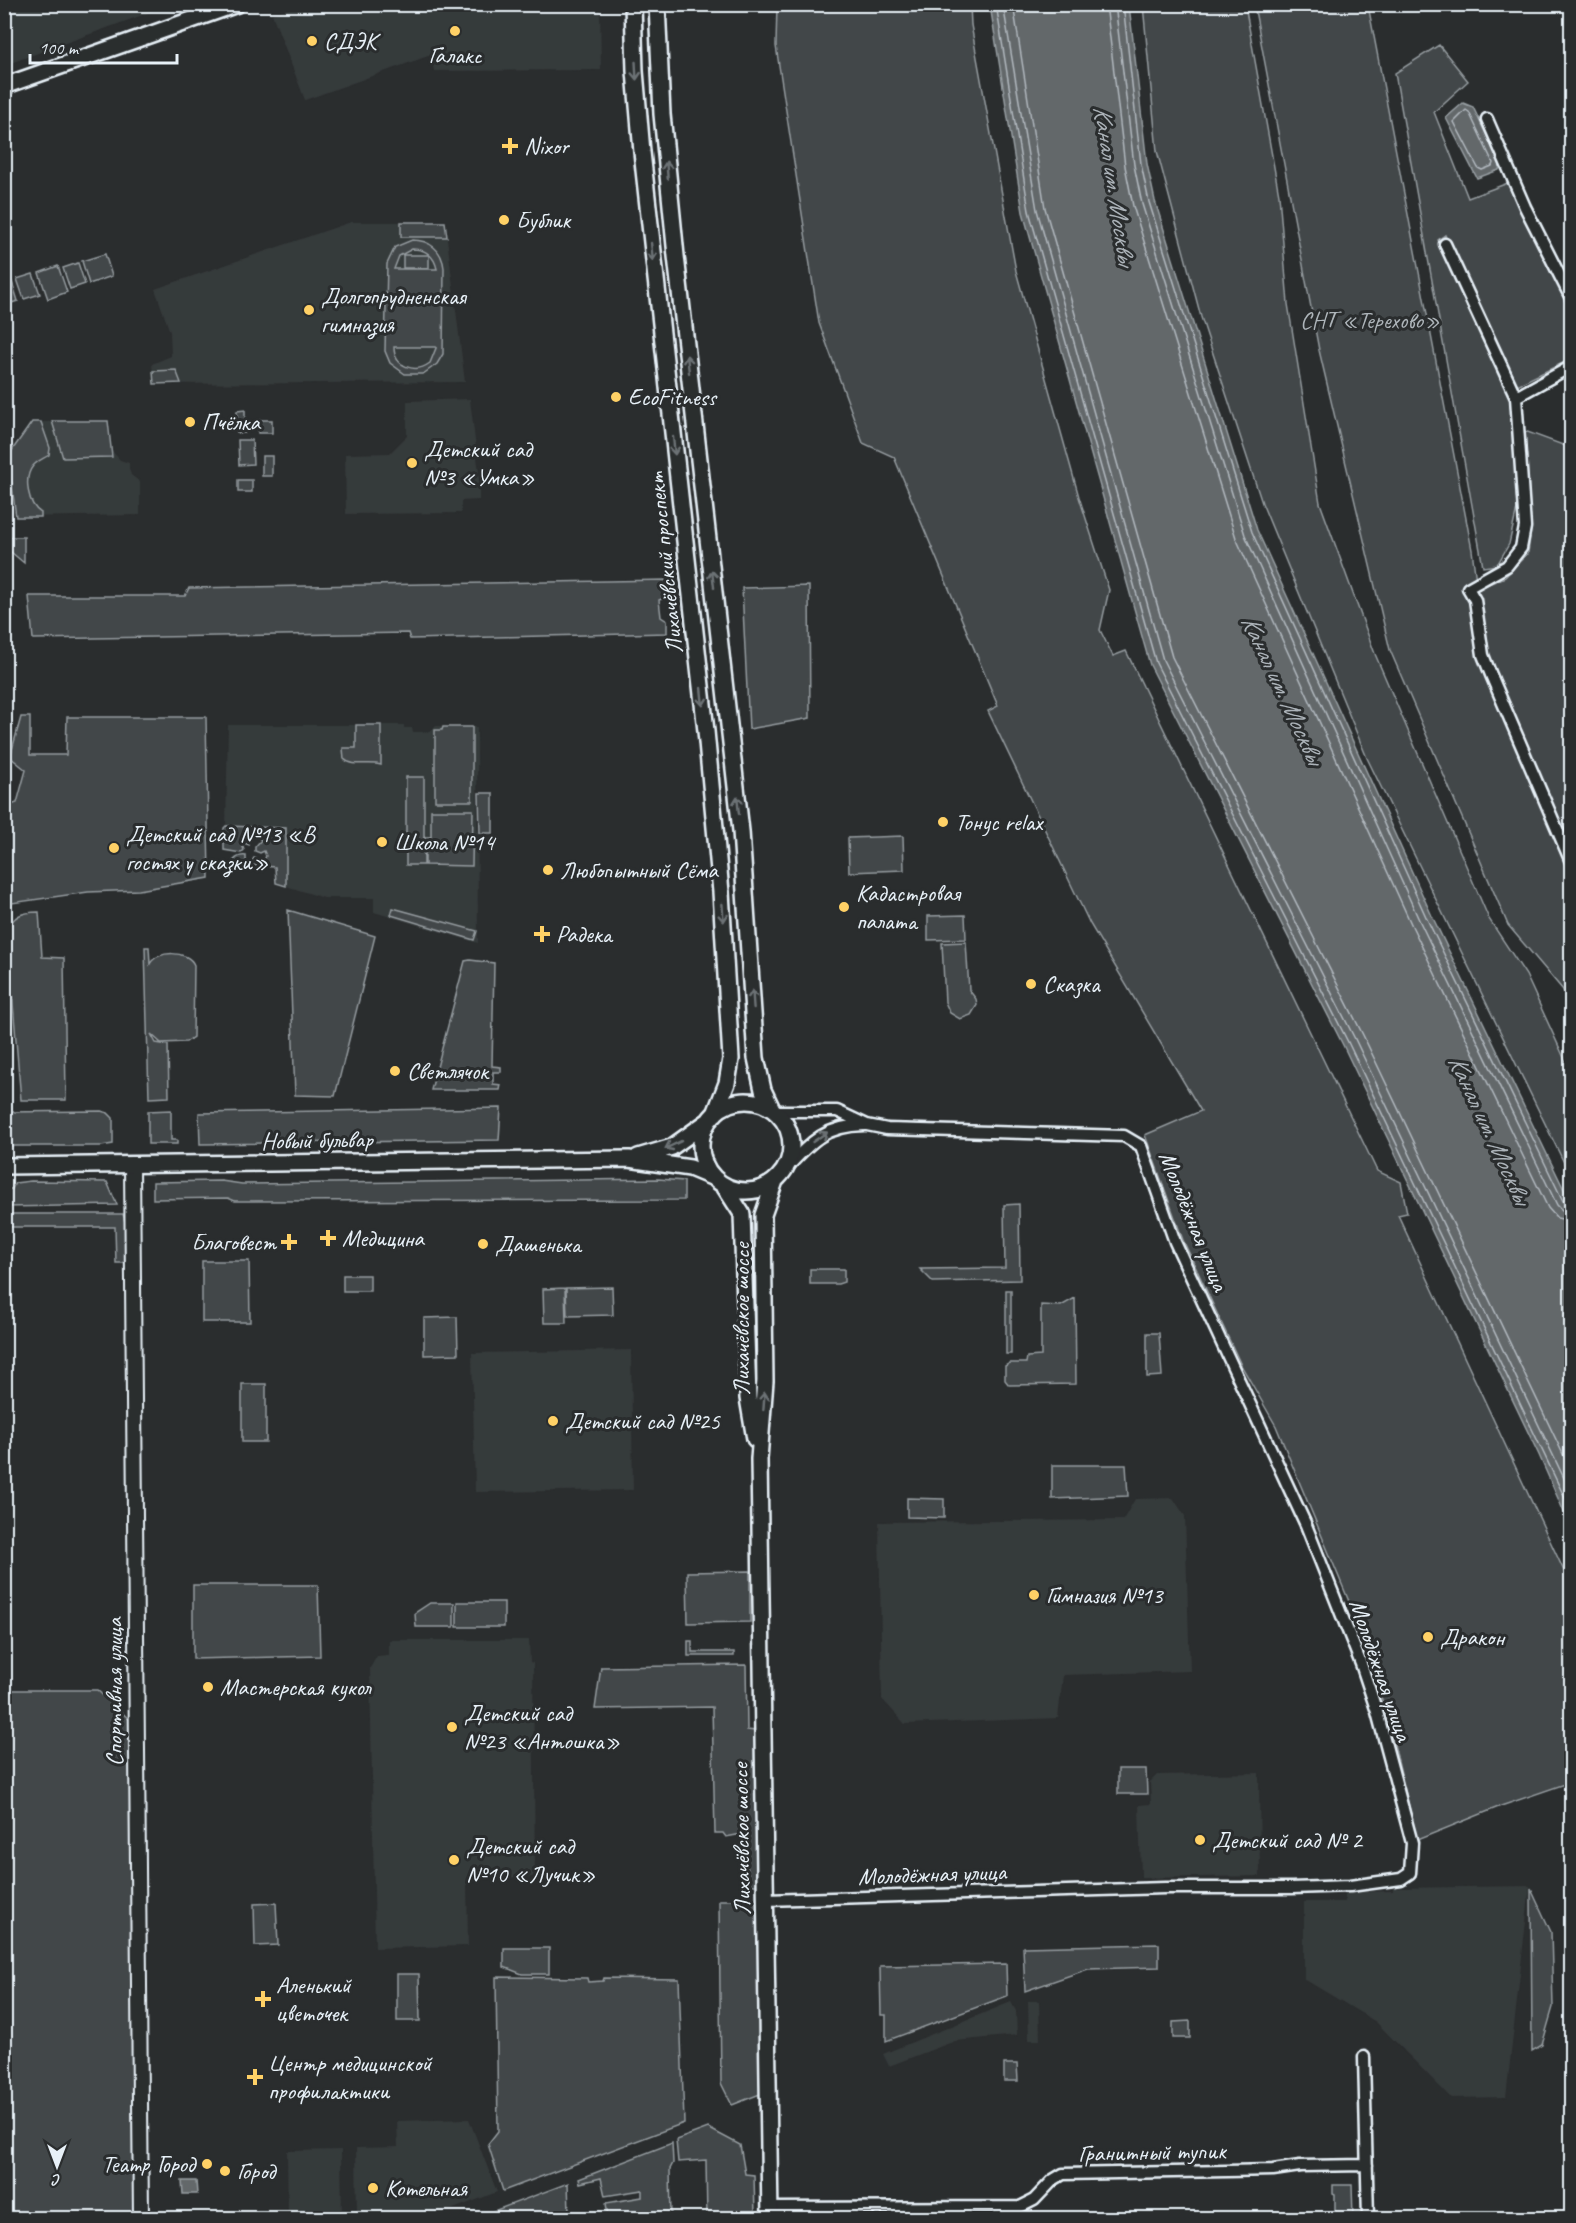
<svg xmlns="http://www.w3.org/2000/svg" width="1576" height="2223" font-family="Caveat,sans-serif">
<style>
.built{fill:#363a3b}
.green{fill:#424648;stroke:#959ca0;stroke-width:1.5;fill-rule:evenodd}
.water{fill:#63686b;stroke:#989fa3;stroke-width:1.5}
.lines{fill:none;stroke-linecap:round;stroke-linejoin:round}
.shore{stroke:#b3bac0;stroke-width:1.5}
.minor-casing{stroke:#e8f1f8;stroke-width:15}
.tertiary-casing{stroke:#e8f1f8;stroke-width:18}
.secondary-casing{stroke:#e8f1f8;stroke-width:20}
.minor{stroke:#2a2d2e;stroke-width:10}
.tertiary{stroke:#2a2d2e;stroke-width:14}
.secondary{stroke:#2a2d2e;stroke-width:15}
.oneway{stroke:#6c7275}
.poi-dot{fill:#ffd166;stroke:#2a2d2e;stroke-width:2}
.labels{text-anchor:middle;stroke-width:6;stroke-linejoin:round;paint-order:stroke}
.poi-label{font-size:24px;fill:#e8f1f8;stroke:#2a2d2e;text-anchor:start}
.park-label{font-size:24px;fill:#aeb5ba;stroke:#2a2d2e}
.street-label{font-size:24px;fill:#e8f1f8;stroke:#2a2d2e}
.water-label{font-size:26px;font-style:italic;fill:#acb3b9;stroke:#2a2d2e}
</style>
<rect width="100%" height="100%" fill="#2a2d2e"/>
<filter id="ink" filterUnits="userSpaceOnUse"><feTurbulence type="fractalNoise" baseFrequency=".0167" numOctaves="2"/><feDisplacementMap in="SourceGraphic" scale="12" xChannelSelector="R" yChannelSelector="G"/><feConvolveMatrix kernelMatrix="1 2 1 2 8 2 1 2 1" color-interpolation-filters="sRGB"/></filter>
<g filter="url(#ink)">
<!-- built -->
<path class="built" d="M 5,4 L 170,4 L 170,5 L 5,65 Z
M 299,5 L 600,5 L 601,70 L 434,71 L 431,55 L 305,100 L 272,14 Z
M 351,222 L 445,222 L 465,382 L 154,384 L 152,364 L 171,356 L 170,332 L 155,289 Z
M 470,399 L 479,473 L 479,500 L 461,501 L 461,513 L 346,514 L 345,454 L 390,453 L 407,436 L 407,401 Z
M 108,421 L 112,451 L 120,460 L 129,463 L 129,468 L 131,475 L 140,482 L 140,515 L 16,517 L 8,456 L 32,422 Z
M 228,725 L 404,725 L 404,728 L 412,728 L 413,732 L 430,732 L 436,726 L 477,727 L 478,943 L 374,912 L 374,898 L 324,898 L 286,886 L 286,828 L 226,827 Z
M 631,1350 L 633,1490 L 475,1492 L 472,1353 Z
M 1173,1498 L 1185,1516 L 1190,1671 L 1063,1675 L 1058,1718 L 905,1724 L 882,1699 L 879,1522 L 1123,1520 L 1135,1499 Z
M 389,1640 L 529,1640 L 530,1662 L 533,1663 L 535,1877 L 467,1878 L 468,1946 L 375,1948 L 370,1668 L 377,1656 L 389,1655 Z
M 1259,1773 L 1260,1876 L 1141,1878 L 1139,1805 L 1151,1804 L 1150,1782 L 1157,1775 Z
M 1530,1886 L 1506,2097 L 1451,2098 L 1376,2022 L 1304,1979 L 1304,1902 L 1345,1902 L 1345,1892 L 1393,1891 L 1393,1888 Z
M 1039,2001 L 1040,2040 L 1029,2040 L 1028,2001 Z
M 1011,2002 L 1016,2011 L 1017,2035 L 955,2041 L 889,2066 L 883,2054 Z
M 469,2119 L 497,2192 L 430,2218 L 357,2218 L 356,2148 L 398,2147 L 397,2121 Z
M 341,2150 L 342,2218 L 288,2218 L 287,2151 Z"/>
<!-- green -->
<path class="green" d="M 777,5 L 970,5 L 971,25 L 1016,271 L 1079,497 L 1109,590 L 1100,630 L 1113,656 L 1126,651 L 1377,1171 L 1401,1182 L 1407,1213 L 1398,1215 L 1571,1586 L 1571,1782 L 1501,1806 L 1417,1840 L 1387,1715 L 1353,1611 L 1276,1426 L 1241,1365 L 1183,1240 L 1145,1135 L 1201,1111 L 1090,924 L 988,711 L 998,706 L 894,457 L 863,443 L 819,323 L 776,46 Z
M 1143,5 L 1245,5 L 1279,195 L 1288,304 L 1320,503 L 1375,654 L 1489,919 L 1526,975 L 1571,1073 L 1571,1177 L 1367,758 L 1262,503 L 1201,317 L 1157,151 Z
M 1254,5 L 1368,5 L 1472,550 L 1477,589 L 1505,577 L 1528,553 L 1531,530 L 1525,431 L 1571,448 L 1571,1010 L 1563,990 L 1508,925 L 1390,650 L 1319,350 Z
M 1439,45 L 1468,81 L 1434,112 L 1468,198 L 1508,183 L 1571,310 L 1571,359 L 1515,386 L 1445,235 L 1438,240 L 1503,376 L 1513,405 L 1517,509 L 1509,544 L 1497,565 L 1483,567 L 1395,73 Z
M 401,222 L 445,222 L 447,237 L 401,237 Z
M 412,240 C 430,240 442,250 444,268 L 443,354 L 437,364 L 423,374 L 405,374 L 390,363 L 385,351 L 387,264 L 395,247 ZM 412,249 C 425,249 434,255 437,269 L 394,269 L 399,256 ZM 394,347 L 436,347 L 436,348 L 430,363 C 415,374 394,367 394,347 Z
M 105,254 L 112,276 L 89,284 L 82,261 Z
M 403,255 L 429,255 L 429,268 L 403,268 Z
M 78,263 L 85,284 L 70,289 L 63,268 Z
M 58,266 L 67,292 L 48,299 L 39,273 Z
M 33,274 L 40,294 L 24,299 L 17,279 Z
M 12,282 L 18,301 L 5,305 L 5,284 Z
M 176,370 L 181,383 L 154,384 L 153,371 Z
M 245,410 L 245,433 L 237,433 L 237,411 Z
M 258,420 L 272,420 L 272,433 L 258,433 Z
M 52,421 L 108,421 L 112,457 L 63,458 Z
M 32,422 L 41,422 L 50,448 L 49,455 C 43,459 37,461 33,466 C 23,478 28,505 41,513 L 41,517 L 16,517 L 8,456 Z
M 238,440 L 252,440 L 253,464 L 239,465 Z
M 262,456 L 272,456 L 272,476 L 262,476 Z
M 238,480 L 252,480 L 252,492 L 238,492 Z
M 5,537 L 24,537 L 24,563 L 5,547 Z
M 668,580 L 669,596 L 659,600 L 661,617 L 667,621 L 667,633 L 410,639 L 408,633 L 33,639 L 29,596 L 185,596 L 189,588 Z
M 809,586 L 810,718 L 749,729 L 742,588 Z
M 21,717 L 30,717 L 30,755 L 66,755 L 67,717 L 206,717 L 209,878 L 139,890 L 88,892 L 5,904 L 4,825 L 8,806 L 17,803 L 26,770 L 10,757 Z
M 356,725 L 381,725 L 381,765 C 369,761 353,768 344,759 L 343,748 L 356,748 Z
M 443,727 L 472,727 L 472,801 L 435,801 L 435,730 L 442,730 Z
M 406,777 L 424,777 L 424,865 L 406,865 Z
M 479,793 L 493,793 L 493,833 L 480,833 Z
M 431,810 L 473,810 L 472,866 L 425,865 L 425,837 L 431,837 Z
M 226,826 L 286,828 L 286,886 L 276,883 L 275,867 L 232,864 C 234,858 240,855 246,856 L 246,861 L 250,864 L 254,858 L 263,862 L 266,856 L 264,851 L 260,853 L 255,851 L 255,847 L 261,840 L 256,835 L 249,839 L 249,845 L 244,843 L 242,845 L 244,850 L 241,853 L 224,850 L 224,828 Z
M 903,836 L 904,870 L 849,872 L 848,838 Z
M 393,908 L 477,931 L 474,940 L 391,915 Z
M 288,910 L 375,936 L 335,1096 L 295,1095 Z
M 39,912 L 42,957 L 64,958 L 66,1100 L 21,1100 L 7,931 C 13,915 22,912 39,912 Z
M 965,915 L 966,939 L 928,940 L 928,916 Z
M 966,942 L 969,990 L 976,999 L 977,1005 L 971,1015 L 960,1019 L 950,1013 L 945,1002 L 942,943 Z
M 145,947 L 149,947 L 150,964 C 157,950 188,950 194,965 L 193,1037 L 186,1042 L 161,1043 L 151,1034 L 156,1043 L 168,1045 L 169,1097 L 149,1098 Z
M 470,960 L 494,963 L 492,1066 L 501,1067 L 501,1072 L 493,1072 L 493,1084 L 501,1085 L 500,1090 L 431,1090 L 465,961 Z
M 501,1108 L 499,1140 L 200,1144 L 199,1113 Z
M 171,1110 L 171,1140 L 177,1140 L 177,1144 L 148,1144 L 148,1111 Z
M 101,1111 L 108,1113 L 113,1118 L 113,1144 L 101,1146 L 5,1146 L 5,1112 Z
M 658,1179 L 684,1181 L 684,1200 L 235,1201 L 228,1198 L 153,1199 L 153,1182 L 221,1181 L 242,1184 Z
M 31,1181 L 107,1182 L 117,1205 L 5,1207 L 5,1189 L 12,1189 L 15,1183 Z
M 1019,1204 L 1020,1280 L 933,1282 L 920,1269 L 1005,1268 L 1004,1205 Z
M 5,1214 L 123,1214 L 125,1222 L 125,1263 L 116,1263 L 115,1227 L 5,1227 Z
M 202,1261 L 249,1261 L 250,1322 L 202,1322 Z
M 810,1269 L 844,1269 L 844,1282 L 838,1284 L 810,1284 Z
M 343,1275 L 370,1275 L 370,1291 L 343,1291 Z
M 612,1287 L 613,1315 L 567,1316 L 566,1288 Z
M 565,1288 L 566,1323 L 544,1323 L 543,1289 Z
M 1006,1290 L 1011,1290 L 1011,1354 L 1006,1354 Z
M 1075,1298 L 1076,1384 L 1009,1385 L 1005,1380 L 1005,1366 L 1010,1363 L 1026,1363 L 1027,1357 L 1041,1356 L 1041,1305 L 1061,1306 Z
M 457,1317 L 458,1354 L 424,1355 L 424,1318 Z
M 1147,1333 L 1159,1333 L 1162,1376 L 1147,1377 Z
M 242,1384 L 266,1384 L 266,1442 L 242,1442 Z
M 1052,1465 L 1126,1465 L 1128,1496 L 1052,1499 Z
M 907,1498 L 944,1499 L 944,1518 L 907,1517 Z
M 750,1571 L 750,1622 L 688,1623 L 687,1572 Z
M 193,1585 L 318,1585 L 320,1656 L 193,1659 Z
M 457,1602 L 504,1602 L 504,1627 L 457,1627 Z
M 430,1603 L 454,1603 L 454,1627 L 416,1627 L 415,1613 Z
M 688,1641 L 692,1641 L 692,1652 L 734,1652 L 734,1656 L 688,1656 Z
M 746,1665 L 747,1730 L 755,1731 L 758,1885 L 750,1885 L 742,1834 L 726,1837 L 723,1833 L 715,1833 L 712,1707 L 595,1709 L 601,1667 Z
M 5,1690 L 97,1690 L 130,1720 L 135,2218 L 5,2218 Z
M 1118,1769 L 1146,1769 L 1147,1794 L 1118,1794 Z
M 1531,1889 L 1551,1932 L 1553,2007 L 1542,2045 L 1532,2051 Z
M 719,1900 L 757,1900 L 760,2094 L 732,2105 L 721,2083 Z
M 276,1903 L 278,1945 L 255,1946 L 254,1904 Z
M 1159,1944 L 1159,1967 L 1088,1969 L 1025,1991 L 1023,1947 Z
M 504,1948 L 549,1948 L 549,1974 L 522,1974 L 504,1967 Z
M 1006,1964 L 1007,1996 L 886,2041 L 886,2015 L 881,2015 L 880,1966 Z
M 397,1974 L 419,1974 L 420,2021 L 397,2021 Z
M 496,1977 L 587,1978 L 588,1982 L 603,1981 L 604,1978 L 679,1979 L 684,2123 L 503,2191 L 488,2144 L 498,2131 Z
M 1190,2021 L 1190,2038 L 1173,2038 L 1173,2022 Z
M 1004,2064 L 1017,2064 L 1018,2081 L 1004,2081 Z
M 708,2128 L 740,2145 L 745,2174 L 754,2175 L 755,2218 L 707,2218 L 706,2160 L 678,2162 L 676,2140 Z
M 672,2143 L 673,2163 L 670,2169 L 671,2218 L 604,2218 L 608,2217 L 606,2203 L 642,2197 L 642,2190 L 605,2196 L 601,2178 L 580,2183 L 579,2179 Z
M 568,2183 L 569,2212 L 540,2213 L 536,2218 L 475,2218 Z
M 1333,2185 L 1352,2185 L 1353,2218 L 1333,2218 L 1335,2217 L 1335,2195 L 1333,2194 Z"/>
<!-- water -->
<path class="water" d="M 990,5 L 1129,5 L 1147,164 L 1155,201 L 1257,530 L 1432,916 L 1571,1204 L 1571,1528 L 1539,1455 L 1343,1045 L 1150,665 L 1023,212 Z
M 1463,103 L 1473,107 L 1500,164 L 1499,170 L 1477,178 L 1446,118 Z
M 182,2181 L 196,2181 L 197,2194 L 183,2194 Z"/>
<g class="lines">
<!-- shore -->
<path class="shore" d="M 996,4 L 1029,211 L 1156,663 L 1348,1042 L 1572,1513
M 1003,4 L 1037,210 L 1163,660 L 1355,1039 L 1572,1495
M 1013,4 L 1045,208 L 1172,657 L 1363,1035 L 1572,1473
M 1106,4 L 1125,166 L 1133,206 L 1236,538 L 1412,926 L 1548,1208 L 1557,1218 L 1572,1221
M 1115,4 L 1134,165 L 1142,204 L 1245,535 L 1420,922 L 1557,1205 L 1563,1211 L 1572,1212
M 1123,4 L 1141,164 L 1149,202 L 1252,532 L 1427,919 L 1563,1201 L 1567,1204 L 1572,1205
M 1466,110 L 1469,112 L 1493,163 L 1492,166 L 1482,170 L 1478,168 L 1454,122 Z"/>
<!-- minor casing -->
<g class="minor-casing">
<path id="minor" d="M 1487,119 L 1525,207 L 1572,300
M 1445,244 L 1516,397 L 1572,366
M 1516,397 L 1525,527 L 1521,548 L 1507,566 L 1468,588 L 1475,600 L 1483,655 L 1491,675 L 1572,864
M 784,1171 C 810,1143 823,1126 864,1125
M 765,1900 L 1165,1888 L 1292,1888 L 1350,1886 L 1401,1879 L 1410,1873 L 1412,1843 L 1377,1712 L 1361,1664 L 1306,1525 L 1175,1242 L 1141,1146 L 1124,1136 L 887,1129 L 867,1125 L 837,1111 L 775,1111
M 1364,2057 L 1368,2218
M 770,2208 L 1020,2207 L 1034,2200 L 1053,2180 L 1063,2174 L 1227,2171 L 1273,2170 L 1300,2166 L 1367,2165"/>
</g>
<!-- tertiary casing -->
<g class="tertiary-casing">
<path id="tertiary" d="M 132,1164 L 141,2218"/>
</g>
<!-- secondary casing -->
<g class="secondary-casing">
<path id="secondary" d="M 633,4 L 635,71 L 642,152 L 706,731 L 721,892 L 731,1059 L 727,1083 L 715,1114
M 657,4 L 662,114 L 676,256 L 741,831 L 756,1058 L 763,1090 L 772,1109
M 4,86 L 237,4
M701 1146a45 45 0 1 1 90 0a45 45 0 1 1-90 0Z
M 638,1157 L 672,1147 L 707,1122
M 4,1166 L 629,1159 L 690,1168 L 714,1178
M 724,1186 L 742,1214 L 748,1398 L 755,1439
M 770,2218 L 759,1459 L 765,1381 L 763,1215 L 775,1181"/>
</g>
<!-- minor -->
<use href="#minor" class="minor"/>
<!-- tertiary -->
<use href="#tertiary" class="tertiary"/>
<!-- secondary -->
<use href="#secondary" class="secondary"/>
</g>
<!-- one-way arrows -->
<defs><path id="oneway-shaft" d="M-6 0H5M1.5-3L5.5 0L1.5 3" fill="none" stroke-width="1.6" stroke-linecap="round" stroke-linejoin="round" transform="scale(1.5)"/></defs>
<g class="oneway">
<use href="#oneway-shaft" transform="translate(636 71) rotate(87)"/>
<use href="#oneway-shaft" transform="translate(667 170) rotate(-95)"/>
<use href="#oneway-shaft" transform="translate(652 252) rotate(84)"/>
<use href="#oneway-shaft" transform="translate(688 364) rotate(-97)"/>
<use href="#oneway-shaft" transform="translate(674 446) rotate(84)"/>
<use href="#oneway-shaft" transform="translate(713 579) rotate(-97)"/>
<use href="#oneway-shaft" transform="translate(702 697) rotate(84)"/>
<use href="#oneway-shaft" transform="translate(738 805) rotate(-96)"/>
<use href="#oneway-shaft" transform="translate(723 913) rotate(86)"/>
<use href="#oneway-shaft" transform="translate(753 999) rotate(-94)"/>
<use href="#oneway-shaft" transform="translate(820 1137) rotate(-34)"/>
<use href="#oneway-shaft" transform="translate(673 1145) rotate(154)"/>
<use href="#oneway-shaft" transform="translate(764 1401) rotate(-86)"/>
</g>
</g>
<!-- markers -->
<g class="poi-dot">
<circle cx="455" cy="31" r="6"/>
<circle cx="312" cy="41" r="6"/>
<path d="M507 137h6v6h6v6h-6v6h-6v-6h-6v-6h6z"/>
<circle cx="504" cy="220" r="6"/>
<circle cx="309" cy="310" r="6"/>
<circle cx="616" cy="397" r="6"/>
<circle cx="190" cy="422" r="6"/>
<circle cx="412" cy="463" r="6"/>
<circle cx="943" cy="822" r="6"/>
<circle cx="382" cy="842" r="6"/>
<circle cx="114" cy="848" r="6"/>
<circle cx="548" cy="870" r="6"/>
<circle cx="844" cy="907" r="6"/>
<path d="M539 925h6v6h6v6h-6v6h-6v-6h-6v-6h6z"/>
<circle cx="1031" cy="984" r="6"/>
<circle cx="395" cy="1071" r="6"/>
<path d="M325 1229h6v6h6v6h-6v6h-6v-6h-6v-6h6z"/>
<path d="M286 1233h6v6h6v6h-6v6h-6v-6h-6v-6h6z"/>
<circle cx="483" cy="1244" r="6"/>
<circle cx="553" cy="1421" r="6"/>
<circle cx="1034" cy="1595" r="6"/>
<circle cx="1428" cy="1637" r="6"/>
<circle cx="208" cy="1687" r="6"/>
<circle cx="452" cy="1727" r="6"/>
<circle cx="1200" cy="1840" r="6"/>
<circle cx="454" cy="1860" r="6"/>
<path d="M260 1990h6v6h6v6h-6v6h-6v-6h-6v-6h6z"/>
<path d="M252 2068h6v6h6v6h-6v6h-6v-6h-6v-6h6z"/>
<circle cx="207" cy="2164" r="6"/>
<circle cx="225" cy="2171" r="6"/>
<circle cx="373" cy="2188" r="6"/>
</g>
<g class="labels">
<!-- poi labels -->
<g class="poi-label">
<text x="324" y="49">СДЭК</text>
<text x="455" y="63" text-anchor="middle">Галакс</text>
<text x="524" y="154">Nixor</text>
<text x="516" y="228">Бублик</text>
<text x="321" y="304">Долгопрудненская<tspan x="321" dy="28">гимназия</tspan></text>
<text x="628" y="405">EcoFitness</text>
<text x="202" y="430">Пчёлка</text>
<text x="424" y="457">Детский сад<tspan x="424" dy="28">№3 «Умка»</tspan></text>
<text x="955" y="830">Тонус relax</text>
<text x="126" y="842">Детский сад №13 «В<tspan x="126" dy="28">гостях у сказки»</tspan></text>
<text x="394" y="850">Школа №14</text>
<text x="560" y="878">Любопытный Сёма</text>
<text x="856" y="901">Кадастровая<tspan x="856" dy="28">палата</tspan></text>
<text x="556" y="942">Радека</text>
<text x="1043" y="992">Сказка</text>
<text x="407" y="1079">Светлячок</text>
<text x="342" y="1246">Медицина</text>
<text x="276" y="1250" text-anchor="end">Благовест</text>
<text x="495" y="1252">Дашенька</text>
<text x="565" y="1429">Детский сад №25</text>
<text x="1046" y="1603">Гимназия №13</text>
<text x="1440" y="1645">Дракон</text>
<text x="220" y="1695">Мастерская кукол</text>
<text x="464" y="1721">Детский сад<tspan x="464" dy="28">№23 «Антошка»</tspan></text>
<text x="1212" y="1848">Детский сад № 2</text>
<text x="466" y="1854">Детский сад<tspan x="466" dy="28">№10 «Лучик»</tspan></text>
<text x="276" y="1993">Аленький<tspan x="276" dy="28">цветочек</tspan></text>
<text x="268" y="2071">Центр медицинской<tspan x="268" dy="28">профилактики</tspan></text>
<text x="195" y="2172" text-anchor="end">Театр Город</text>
<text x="237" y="2179">Город</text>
<text x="385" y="2196">Котельная</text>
</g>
<!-- park labels -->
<g class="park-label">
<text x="1370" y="328">СНТ «Терехово»</text>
</g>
<!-- street labels -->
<g class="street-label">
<text transform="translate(665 563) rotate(-96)" y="8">Лихачёвский проспект</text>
<text transform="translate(317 1140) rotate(-1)" y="8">Новый бульвар</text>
<text transform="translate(1194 1221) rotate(68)" y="8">Молодёжная улица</text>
<text transform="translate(741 1319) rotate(-90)" y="8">Лихачёвское шоссе</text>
<text transform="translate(1381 1670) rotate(71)" y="8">Молодёжная улица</text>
<text transform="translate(114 1692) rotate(-90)" y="8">Спортивная улица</text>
<text transform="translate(741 1839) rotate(-91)" y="8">Лихачёвское шоссе</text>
<text transform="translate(932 1874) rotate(-2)" y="8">Молодёжная улица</text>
<text transform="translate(1152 2152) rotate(-1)" y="8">Гранитный тупик</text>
</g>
<!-- water labels -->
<g class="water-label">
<text transform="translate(1115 185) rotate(81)" y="9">Канал им. Москвы</text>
<text transform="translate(1283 689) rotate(65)" y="9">Канал им. Москвы</text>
<text transform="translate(1490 1129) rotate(65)" y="9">Канал им. Москвы</text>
</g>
</g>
<!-- margin -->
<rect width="1576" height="2223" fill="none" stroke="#2a2d2e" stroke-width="24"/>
<rect x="12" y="12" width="1552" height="2199" fill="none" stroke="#e8f1f8" stroke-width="2" filter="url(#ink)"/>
<!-- north arrow -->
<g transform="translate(57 2166) rotate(180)" stroke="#2a2d2e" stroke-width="4.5" paint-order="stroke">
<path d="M0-4.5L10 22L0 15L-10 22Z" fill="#e8f1f8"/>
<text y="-9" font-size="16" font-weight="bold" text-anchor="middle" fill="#e8f1f8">С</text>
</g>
<!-- scale -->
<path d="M30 54v9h147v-9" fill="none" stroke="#e8f1f8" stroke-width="3"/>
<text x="39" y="54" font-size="18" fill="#e8f1f8" stroke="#2a2d2e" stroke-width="4.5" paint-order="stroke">100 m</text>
</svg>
